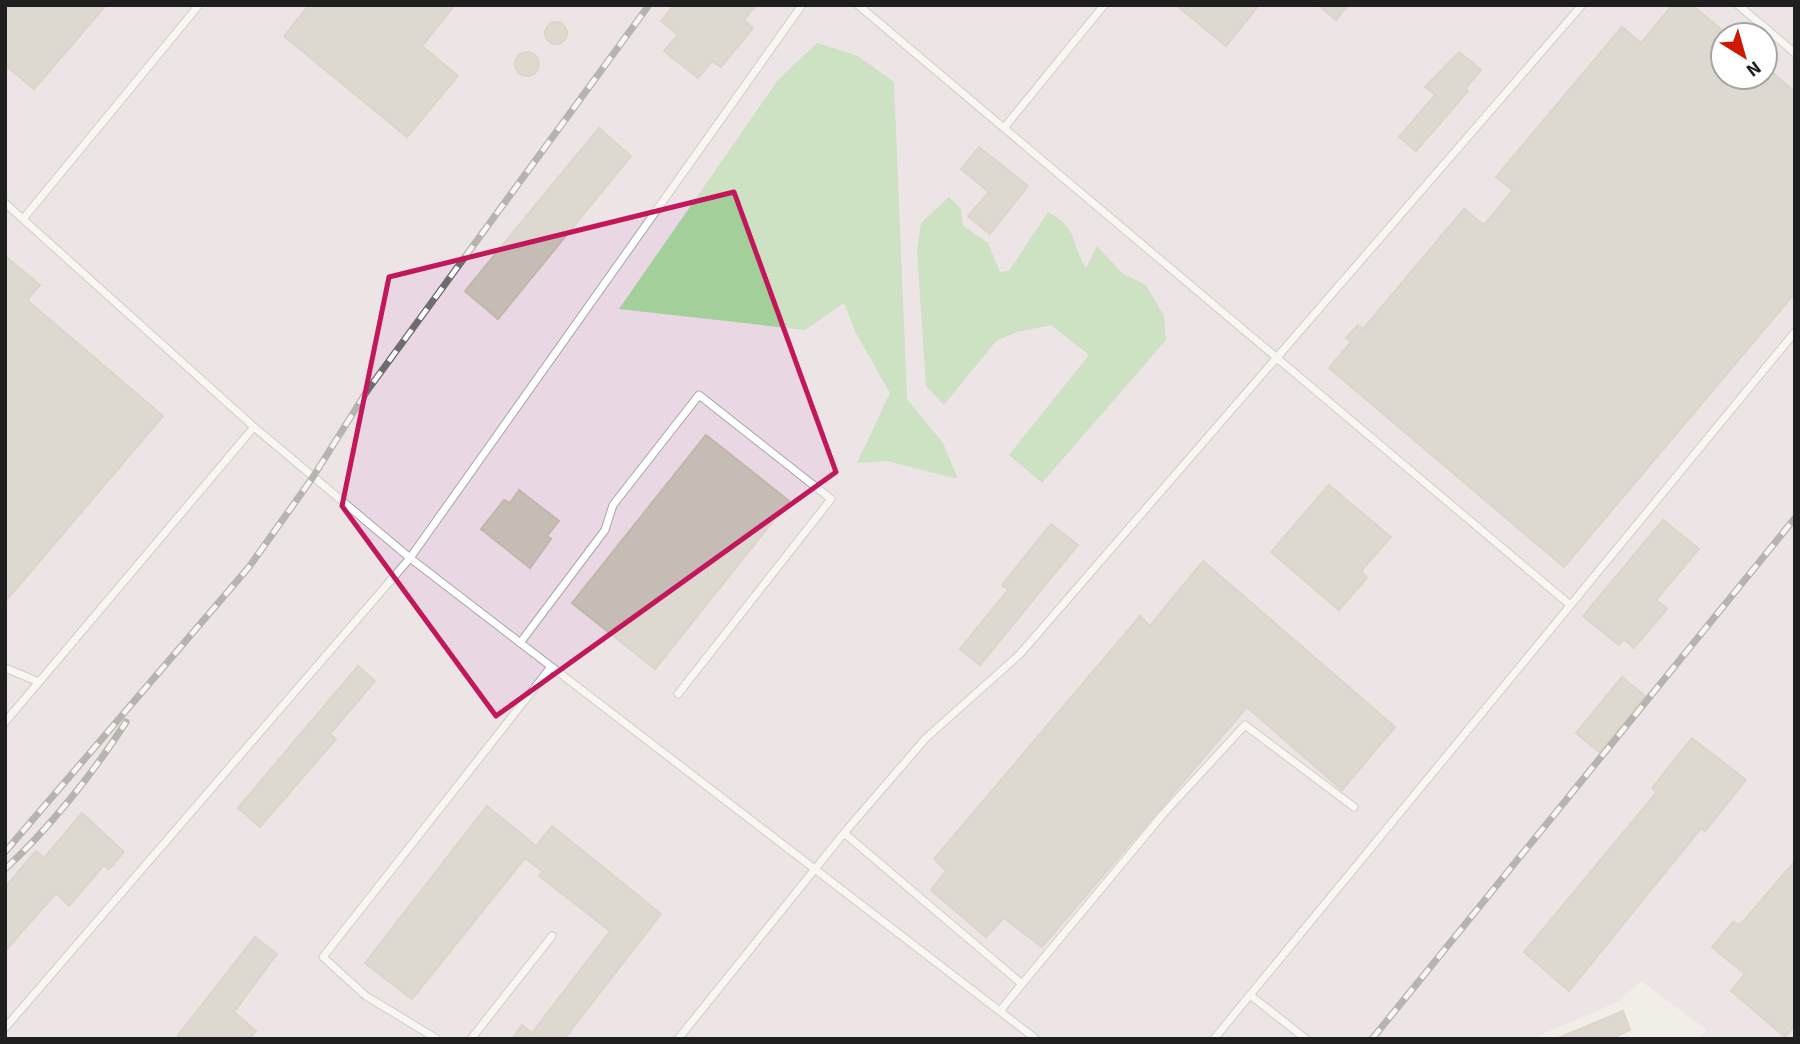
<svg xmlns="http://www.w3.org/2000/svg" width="1800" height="1044" font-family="'Source Sans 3',sans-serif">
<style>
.industrial{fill:#e9d7e4;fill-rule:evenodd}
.forest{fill:#a3d09a}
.building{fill:#c5bdb5;stroke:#c2b6a8;stroke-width:2}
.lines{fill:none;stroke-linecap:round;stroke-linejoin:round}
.lane-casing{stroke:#a6a6a6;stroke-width:9}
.lane{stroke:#fff;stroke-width:7}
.rail-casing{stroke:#6d6d6d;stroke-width:7}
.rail{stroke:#fff;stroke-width:4.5;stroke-dasharray:13;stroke-linecap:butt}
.marked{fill:none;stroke:#c2185b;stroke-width:5;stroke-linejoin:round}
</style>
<rect width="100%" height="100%" fill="#f0eee6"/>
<!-- industrial -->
<path class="industrial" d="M 5,5 L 1795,5 L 1795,1039 L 1699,1039 L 1707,1030 L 1641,981 L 1618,1002 L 1531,1039 L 5,1039 ZM 1723,35 L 1765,35 L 1765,77 L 1723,77 Z"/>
<!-- forest -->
<path class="forest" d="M 817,43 L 858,56 L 894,82 L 907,399 L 943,443 L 958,479 L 887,461 L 857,463 L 890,393 L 856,333 L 844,303 L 805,330 L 619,309 L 778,80 Z
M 949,197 L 961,209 L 963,226 L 988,243 L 1000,272 L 1009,271 L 1048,212 C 1079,229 1070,242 1086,268 L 1097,246 L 1123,274 L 1146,285 L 1164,316 L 1166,340 L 1042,483 L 1009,455 L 1089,355 L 1051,325 L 1017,332 L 996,341 L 944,405 L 926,386 L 917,250 L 921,223 Z"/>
<!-- building -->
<path class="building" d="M 5,5 L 106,5 L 34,89 L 5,65 Z
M 309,5 L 455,5 L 422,46 L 458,76 L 407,137 L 284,36 Z
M 674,5 L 756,5 L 744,20 L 753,28 L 721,67 L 712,61 L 698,78 L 664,51 L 678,35 L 661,21 Z
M 1176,5 L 1259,5 L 1226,46 Z
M 1318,5 L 1348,5 L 1336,20 Z
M 1672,5 L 1692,5 L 1728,35 L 1723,35 L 1723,77 L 1765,77 L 1765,66 L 1795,92 L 1795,293 L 1564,567 L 1329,368 L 1351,342 L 1346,338 L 1358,325 L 1363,329 L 1464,209 L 1484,225 L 1513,190 L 1496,177 L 1622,27 L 1641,43 Z
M545 33a11 11 0 1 1 22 0a11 11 0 1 1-22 0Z
M515 64a12 12 0 1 1 24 0a12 12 0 1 1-24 0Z
M 1459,52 L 1481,70 L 1465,89 L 1468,91 L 1416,151 L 1399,137 L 1435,95 L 1425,87 Z
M 599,128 L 631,156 L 498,319 L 465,291 Z
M 979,147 L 1028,186 L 990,234 L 968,216 L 989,192 L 961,169 Z
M 5,256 L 40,285 L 27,300 L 163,416 L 5,602 Z
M 706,435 L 789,501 L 655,669 L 572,603 Z
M 1329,485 L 1391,537 L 1361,571 L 1367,578 L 1339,610 L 1271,552 Z
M 519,490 L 559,521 L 547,536 L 551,539 L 530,568 L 481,529 L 504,500 L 510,503 Z
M 1663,520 L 1699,549 L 1656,600 L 1667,609 L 1634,648 L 1624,639 L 1619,645 L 1583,616 Z
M 1051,524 L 1078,545 L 980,665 L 960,649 L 1008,590 L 1002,585 Z
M 1203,561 L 1395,727 L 1342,790 L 1247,707 L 1042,947 L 1004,918 L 986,937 L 931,890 L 946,871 L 934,859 L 1140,616 L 1150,626 Z
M 358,666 L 375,681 L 330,734 L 336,739 L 260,827 L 238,808 Z
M 1622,677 L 1645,696 L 1599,752 L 1576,733 Z
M 1692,738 L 1746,780 L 1705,831 L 1701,828 L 1569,991 L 1524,952 L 1657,792 L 1652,788 Z
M 487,806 L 536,846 L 552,826 L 661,914 L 564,1039 L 512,1039 L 522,1025 L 532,1033 L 610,931 L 539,876 L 543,872 L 525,858 L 412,999 L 365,963 Z
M 82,813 L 124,852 L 109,869 L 104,865 L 69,906 L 56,893 L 5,951 L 5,887 L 36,851 L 44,858 Z
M 1795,861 L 1795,1025 L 1785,1037 L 1731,991 L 1745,974 L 1712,947 L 1733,922 L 1740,925 Z
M 255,937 L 277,954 L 234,1012 L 256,1031 L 249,1039 L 175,1039 Z
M 1623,1011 L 1630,1030 L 1609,1039 L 1556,1039 Z"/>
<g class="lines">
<!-- lane casing -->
<g class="lane-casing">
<path id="lane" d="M 858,5 L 1569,604
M 1738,5 L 1795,53
M 1004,128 L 1104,5
M 5,203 L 254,427 L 410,558 L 1036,1039
M 23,219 L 199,5
M 520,643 L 605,530 L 613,505 L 699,395 L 831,499 L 678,694
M 5,668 L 39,682 L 254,427
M 5,722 L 39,682
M 844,833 L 1022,984 L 1000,1011
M 1022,984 L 1164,813 L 1245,725 L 1354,807
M 5,1028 L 410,558 L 802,5
M 437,1039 L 366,996 L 323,957 L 551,667
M 471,1039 L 552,936
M 678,1039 L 844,833 L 926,738 L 1020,654 L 1582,5
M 1214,1039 L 1250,995
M 1306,1039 L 1250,995 L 1795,332"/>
</g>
<!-- lane -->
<use href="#lane" class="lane"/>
<!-- rail casing -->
<g class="rail-casing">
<path id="rail" d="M 5,852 L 249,567 L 313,477 L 367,391 L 649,5
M 5,869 C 49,829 94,772 126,722
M 1372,1039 L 1795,518"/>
</g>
<!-- rail -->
<use href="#rail" class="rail"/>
</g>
<!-- marked area -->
<path d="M0 0H1800V1044H0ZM 734,192 L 836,472 L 496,716 L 342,506 L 389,277 Z" fill="#f0eee6" fill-opacity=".55" fill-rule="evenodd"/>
<path class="marked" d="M 734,192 L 836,472 L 496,716 L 342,506 L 389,277 Z"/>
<!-- border -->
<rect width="1800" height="1044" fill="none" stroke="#1f1f1f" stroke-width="14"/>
<!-- north arrow -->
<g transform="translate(1744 56) rotate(143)"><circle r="33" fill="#ffffff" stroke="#a5a5a5" stroke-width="2"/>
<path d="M0-5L12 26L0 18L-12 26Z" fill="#cf1800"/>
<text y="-10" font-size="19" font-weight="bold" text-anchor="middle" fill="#1f1f1f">N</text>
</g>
</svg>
